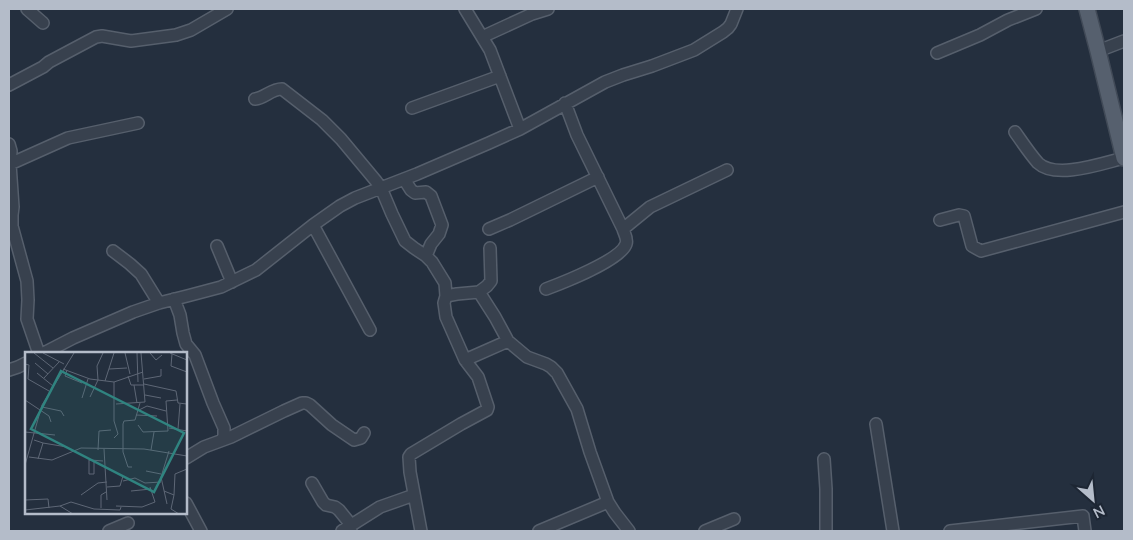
<svg xmlns="http://www.w3.org/2000/svg" width="1133" height="540" font-family="Lato,sans-serif">
<style>
.lines{fill:none;stroke-linecap:round;stroke-linejoin:round}
.minor-casing{stroke:#565f6c;stroke-width:14}
.major-casing{stroke:#414a57;stroke-width:18}
.minor{stroke:#38414e;stroke-width:11}
.major{stroke:#56606e;stroke-width:15}
.inset-road{fill:none;stroke:#5e6776;stroke-width:1}
.view{fill:#308480;fill-opacity:0.15;stroke:#308480;stroke-width:2.5}
.inset-edge{fill:none;stroke:#b4bcc9;stroke-width:2.5}
</style>
<rect width="100%" height="100%" fill="#242f3e"/>
<g class="lines">
<!-- minor casing -->
<g class="minor-casing">
<path id="minor" d="M 27,9 L 43,23
M 465,9 L 490,50 L 520,129
M 482,37 L 532,14 L 548,9
M 1098,51 L 1124,41
M 937,53 L 980,35 L 1008,20 L 1036,9
M 9,85 L 43,67 L 49,62 L 96,37 L 102,36 L 131,41 L 176,35 L 191,30 L 227,9
M 255,99 C 265,98 271,89 282,89 L 322,120 L 341,139 L 376,181 L 381,188 L 392,214 L 405,241 L 414,248 L 426,256 L 432,262 L 445,283 L 446,296 L 444,303 L 446,317 L 465,360 L 478,377 L 488,407 L 487,410 L 461,424 L 411,454 L 409,457 L 410,472 L 421,531
M 412,108 L 500,76
M 1015,132 C 1022,142 1030,154 1038,163 C 1056,180 1103,163 1124,158
M 9,144 L 11,151 L 10,164 L 13,207 L 12,215 L 12,226 L 27,281 L 28,300 L 27,319 L 39,354
M 10,164 L 68,138 L 138,123
M 404,179 L 411,190 L 415,193 L 426,192 L 431,196 L 442,225 L 439,234 L 431,244 L 426,256
M 940,220 L 959,215 L 964,216 L 972,246 L 981,251 L 1124,212
M 313,225 L 370,330
M 489,229 L 510,220 L 598,177
M 623,229 L 650,207 L 727,170
M 217,246 L 232,282
M 490,248 L 491,281 L 487,286 L 479,292 L 495,317 L 508,341 L 527,357 L 546,364 L 551,367 L 557,373 L 577,409 L 590,452 L 608,502 L 615,513 L 629,531
M 113,251 L 130,264 L 141,274 L 159,303
M 546,289 C 562,283 621,260 626,244 C 628,239 624,233 623,229 L 577,135 L 565,103
M 446,296 L 457,294 L 479,292
M 174,299 L 180,315 L 183,333 L 186,344 L 195,355 L 213,403 L 224,428 L 224,436 L 222,440
M 42,354 L 73,338 L 133,312 L 159,303 L 187,296 L 221,287 L 256,270 L 313,225 L 340,206 L 355,198 L 417,174 L 489,143 L 520,129 L 605,82 L 623,75 L 652,66 L 694,50 L 723,32 L 728,28 L 731,24 L 737,9
M 465,360 L 508,341
M 9,370 L 18,367 L 26,363
M 876,424 L 893,531
M 186,458 L 204,447 L 231,437 L 284,411 L 302,403 L 306,403 L 310,405 L 332,425 L 354,440 L 361,438 L 364,433
M 824,459 L 826,489 L 826,531
M 312,483 L 323,502 L 326,505 L 335,507 L 339,510 L 352,526
M 186,503 L 201,531
M 109,531 L 128,523
M 342,531 L 380,507 L 414,495
M 539,531 L 608,502
M 705,531 L 734,519
M 950,531 L 1083,516 L 1085,531"/>
</g>
<!-- major casing -->
<g class="major-casing">
<path id="major" d="M 1087,9 L 1098,51 L 1124,158"/>
</g>
<!-- minor -->
<use href="#minor" class="minor"/>
<!-- major -->
<use href="#major" class="major"/>
</g>
<!-- overview -->
<g transform="translate(25 352)">
<rect width="162" height="162" fill="#242f3e"/>
<path class="inset-road" d="M 9,1 L 28,16M 18,1 L 39,12M 100,1 L 105,22M 112,1 L 113,30M 125,1 L 131,8 L 137,3M 145,1 L 162,8M 147,2 L 146,14 L 162,20M 10,11 L 23,22M 0,12 L 4,13 L 3,27 L 24,39M 38,17 L 65,27 L 89,30 L 118,20M 84,17 L 102,16M 42,18 L 40,24 L 57,31M 12,21 L 28,34M 103,24 L 106,33 L 119,33M 19,26 L 34,10M 119,27 L 136,24 L 136,17M 80,29 L 89,1M 89,30 L 89,69 L 93,82 L 89,86M 119,32 L 151,39 L 153,51 L 162,52M 109,33 L 112,51M 120,43 L 136,46M 65,45 L 73,28 L 72,14 L 78,1M 57,46 L 63,27M 0,48 L 24,64 L 26,70M 91,52 L 120,50 L 116,1M 17,55 L 36,59 L 39,64M 112,59 L 122,54 L 141,59M 111,63 L 132,64M 113,73 L 118,80 L 143,79 L 141,49 L 152,48M 144,76 L 162,79M 153,77 L 155,52M 0,80 L 30,83M 9,88 L 18,91 L 13,107M 18,91 L 42,95M 79,97 L 82,148M 73,98 L 74,79 L 86,78M 126,98 L 129,80M 4,105 L 27,108 L 56,96 L 119,97 L 162,104M 69,109 L 69,122 L 64,122 L 64,108 L 66,108 L 78,109M 0,113 L 17,53 L 49,1M 107,115 L 103,115 L 98,100 L 98,72 L 99,69 L 110,68 L 115,51M 121,119 L 136,122M 98,129 L 110,126 L 120,131 L 136,130M 82,135 L 95,134 L 98,124M 106,139 L 126,137M 139,139 L 149,143 L 146,157 L 154,162M 56,143 L 73,131 L 82,130M 149,143 L 150,122 L 162,117M 0,148 L 23,147 L 24,156M 142,152 L 136,125 L 144,99M 35,154 L 46,150 L 69,157 L 95,158 L 96,155M 91,154 L 117,155 L 130,150 L 125,135M 76,156 L 76,143 L 81,140M 0,158 L 35,154 L 48,162"/>
<path class="view" d="M 36,19 L 159,81 L 129,140 L 6,77 Z"/>
<rect width="162" height="162" class="inset-edge"/>
</g>
<!-- border -->
<rect width="1133" height="540" fill="none" stroke="#b4bcc9" stroke-width="20"/>
<!-- north arrow -->
<g transform="translate(1093 500) rotate(153)" stroke="#1d2633" stroke-width="4" paint-order="stroke">
<path d="M0-4L9 19L0 12L-9 19Z" fill="#b4bcc9"/>
<text y="-8" font-size="14" font-weight="bold" text-anchor="middle" fill="#b4bcc9">N</text>
</g>
</svg>
